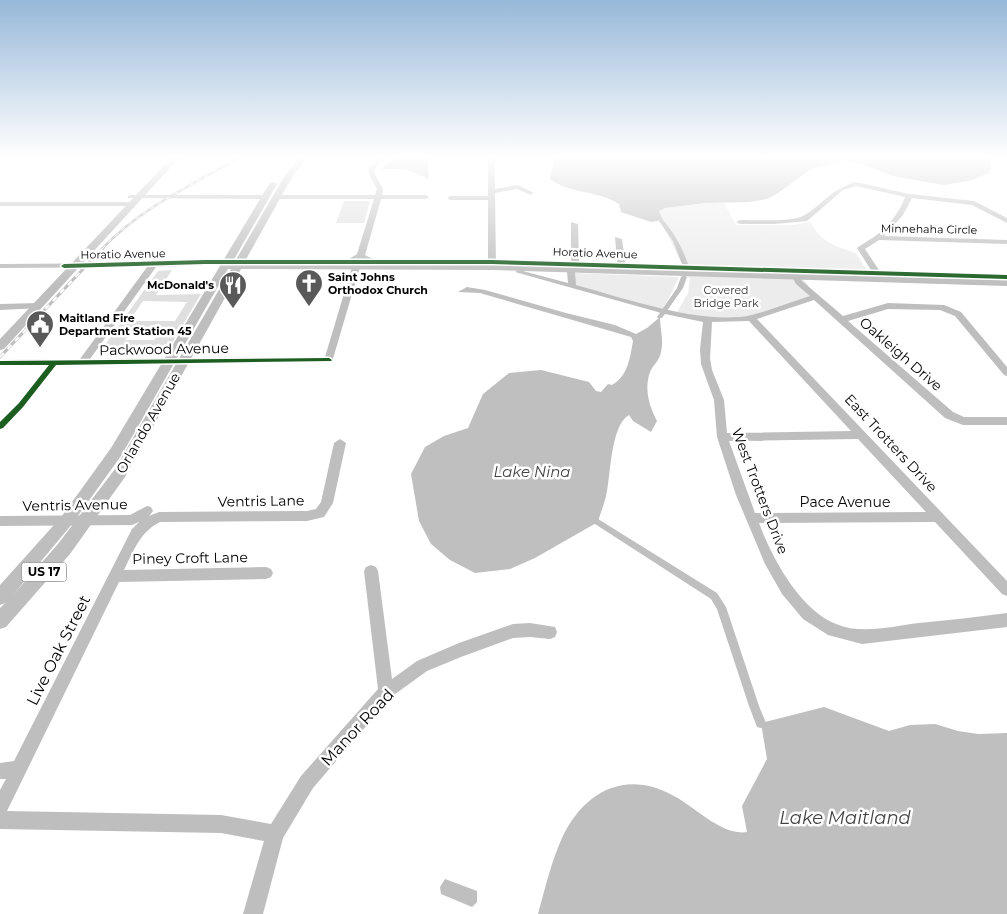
<svg xmlns="http://www.w3.org/2000/svg" width="1007" height="914" font-family="Montserrat,sans-serif">
<style>
.green{fill:#ececec}
.water{fill:#bfbfbf}
.lines{fill:none;stroke-linecap:round;stroke-linejoin:round}
.canal{fill:#bfbfbf;fill-rule:evenodd}
.building{fill:#dfdfdf;fill-rule:evenodd}
.minor{fill:#bebebe;fill-rule:evenodd}
.major{fill:#bebebe;fill-rule:evenodd}
.rail-far1-casing{stroke:#bebebe;stroke-width:2.5}
.rail-casing{stroke:#bebebe;stroke-width:3}
.rail-far1{stroke:#fff;stroke-width:1;stroke-dasharray:4.5;stroke-linecap:butt}
.rail{stroke:#fff;stroke-width:2;stroke-dasharray:5.5;stroke-linecap:butt}
.cycleway-casing{stroke:#fff;stroke-width:3}
.cycleway{fill:#1b5e20;fill-rule:evenodd}
.labels{text-anchor:middle;stroke-width:5;stroke-linejoin:round;paint-order:stroke}
.far-street-label{font-size:11px;fill:#000;stroke:#fff}
.far-poi-label{font-size:11px;font-weight:bold;fill:#000;stroke:#fff;text-anchor:start}
.far-park-label{font-size:11px;fill:#333;stroke:#fff}
.shield{fill:#fff;stroke:#4c4c4c;stroke-width:1}
.shield-label{font-size:12px;font-weight:bold;fill:#000}
.street-label{font-size:14px;fill:#000;stroke:#fff}
.water-label{font-size:15px;font-style:italic;fill:#444;stroke:#fff}
.near-street-label{font-size:16px;fill:#000;stroke:#fff}
.near-water-label{font-size:18px;font-style:italic;fill:#444;stroke:#fff}
</style>
<rect width="100%" height="100%" fill="#fff"/>
<!-- green -->
<path class="green" d="M 705,203 L 724,203 L 736,225 L 793,225 L 810,222 C 822,242 834,246 856,253 L 867,271 L 796,268 L 816,297 L 781,309 L 731,320 L 676,314 L 688,293 L 690,278 L 687,277 L 685,264 L 682,264 L 661,222 L 663,220 L 659,211 L 665,208 Z
M 574,273 L 679,277 L 663,310 L 575,285 Z"/>
<!-- water -->
<path class="water" d="M 396,157 L 427,157 L 429,179 L 405,169 L 381,169 Z
M 555,157 L 984,157 L 990,162 L 991,169 L 989,173 L 972,180 L 944,185 L 893,176 L 862,164 L 845,161 L 811,169 L 778,193 L 767,199 L 749,202 L 705,203 L 665,208 L 659,211 L 663,220 L 651,222 L 621,212 L 619,204 C 597,190 570,194 550,179 Z
M 467,287 L 485,290 L 566,313 L 615,325 L 636,334 L 647,328 L 660,317 C 660,329 664,340 661,352 C 660,360 653,365 650,372 C 644,389 649,406 657,421 L 651,432 L 633,421 L 629,415 C 610,426 611,476 606,496 C 604,505 600,514 598,522 L 535,558 L 510,569 L 475,573 L 450,560 L 431,544 L 419,521 L 411,474 L 425,447 L 444,436 L 468,428 L 483,394 L 509,373 L 541,370 L 589,382 L 596,391 L 601,392 L 608,384 L 612,385 C 628,376 630,358 633,341 L 631,337 L 480,293 L 458,292 Z
M 824,707 L 889,731 L 910,725 L 935,724 L 958,731 L 978,734 L 1007,733 L 1007,914 L 538,914 C 545,889 551,862 562,838 C 584,791 626,769 674,796 C 695,807 722,836 747,832 L 742,806 L 767,759 L 761,723 Z
M 445,879 L 477,891 L 477,902 L 472,907 L 441,894 L 440,887 Z"/>
<g class="lines">
<!-- canal -->
<path class="canal" d="M 659,220 L 663,220 C 674,233 682,247 688,264 L 687,265 L 682,264 L 673,241 L 659,221 Z
M 684,275 L 687,277 L 683,288 L 662,318 L 658,318 L 657,317 L 677,288 L 681,277 Z
M 598,519 L 717,593 L 726,607 L 759,706 L 766,723 L 765,727 L 761,728 L 757,727 L 749,706 L 717,609 L 711,599 L 595,524 L 594,522 L 595,520 Z"/>
</g>
<!-- building -->
<path class="building" d="M 344,201 L 370,201 L 364,223 L 336,223 Z
M 172,270 L 156,295 L 201,294 L 166,353 L 99,353 L 158,271 ZM 143,301 L 187,302 L 175,321 L 129,321 ZM 134,327 L 163,327 L 154,340 L 125,340 Z"/>
<g class="lines">
<!-- minor -->
<path class="minor" d="M 380,157 L 387,157 L 375,169 L 375,174 L 383,189 L 382,195 L 426,195 L 429,197 L 426,199 L 381,199 L 365,255 L 375,260 L 375,264 L 369,264 L 360,259 L 348,264 L 344,262 L 357,254 L 374,199 L 276,199 L 273,197 L 276,195 L 375,195 L 377,189 L 369,174 L 369,169 Z
M 488,157 L 494,157 L 495,189 L 518,185 L 534,193 L 531,195 L 517,189 L 495,193 L 496,267 L 492,269 L 488,267 L 488,200 L 450,200 L 447,198 L 450,196 L 488,196 Z
M 856,182 L 909,194 L 974,201 L 1007,218 L 1007,223 L 972,205 L 912,198 L 903,215 L 884,236 L 1007,240 L 1007,244 L 879,240 L 865,249 L 885,279 L 881,281 L 878,281 L 857,248 C 862,244 868,241 874,237 C 887,228 900,212 905,197 L 856,186 L 843,190 L 807,221 L 774,224 L 740,224 L 736,222 L 740,220 C 754,220 792,222 803,216 C 824,204 829,190 856,182 Z
M 130,195 L 266,195 L 269,197 L 266,199 L 128,198 L 128,196 Z
M 0,202 L 132,202 L 135,204 L 132,206 L 0,206 Z
M 571,222 L 578,224 L 579,261 L 575,272 L 576,285 C 624,298 703,326 752,315 C 771,310 791,302 810,296 L 796,284 L 789,271 L 793,269 L 796,269 L 802,281 L 843,316 L 888,303 L 944,305 L 961,312 L 1007,367 L 1007,376 L 1004,375 L 955,316 L 940,310 L 888,309 L 848,321 L 953,412 L 964,417 L 1007,417 L 1007,425 L 963,425 L 945,418 L 814,300 L 757,319 L 1007,581 L 1007,596 L 1002,594 L 935,522 L 759,523 C 772,558 800,610 836,624 C 862,635 893,626 919,623 C 949,620 978,617 1007,613 L 1007,627 L 862,644 L 828,635 L 803,619 L 782,594 L 765,564 L 736,495 L 717,437 L 714,400 L 701,364 L 700,349 L 703,322 L 665,314 L 515,272 L 519,270 L 568,283 L 567,272 L 571,261 ZM 749,321 L 851,431 L 727,433 L 724,400 L 712,370 L 710,358 L 712,322 ZM 858,439 L 926,512 L 755,513 L 729,441 Z
M 615,237 L 622,239 L 626,271 L 622,273 L 618,271 Z
M 227,260 L 231,262 L 230,264 L 156,267 L 90,359 L 325,357 L 352,267 L 359,265 L 360,267 L 332,362 L 0,366 L 0,360 L 80,359 L 147,267 L 0,268 L 0,264 L 146,263 Z
M 38,303 L 41,304 L 41,308 L 0,310 L 0,304 Z
M 340,439 L 346,443 L 333,503 L 324,517 L 307,521 L 160,522 C 140,532 134,550 124,570 L 266,567 L 271,569 L 273,573 L 271,577 L 266,579 L 119,582 L 7,811 L 221,815 L 271,824 L 301,776 L 378,689 L 364,571 L 366,567 L 371,565 L 376,567 L 378,571 L 392,679 L 417,661 L 459,643 L 513,624 L 530,623 L 555,627 L 557,632 L 555,637 L 550,639 L 530,637 L 513,638 L 461,657 L 427,671 L 391,697 L 313,788 L 283,838 L 263,914 L 243,914 L 264,841 L 221,833 L 0,829 L 0,790 L 6,779 L 0,779 L 0,763 L 14,761 L 132,529 L 139,522 L 132,525 L 0,526 L 0,516 L 130,515 L 147,506 L 151,507 L 153,511 L 149,516 L 159,512 L 307,511 L 316,509 L 321,502 L 334,443 Z"/>
<!-- major -->
<path class="major" d="M 172,157 L 180,157 L 4,349 L 0,350 L 0,339 Z
M 299,157 L 307,157 L 292,177 L 244,263 L 492,264 L 1007,280 L 1007,286 L 492,270 L 241,269 L 125,477 L 70,554 L 6,627 L 0,629 L 0,608 L 5,603 L 0,605 L 0,585 L 62,516 L 111,448 L 269,184 L 273,182 L 277,184 L 232,263 L 234,263 L 284,177 ZM 228,269 L 231,269 L 115,469 L 58,544 L 13,595 L 72,524 L 121,456 Z"/>
<!-- rail-far1 casing -->
<g class="rail-far1-casing">
<path id="rail-far1" d="M 102,249 C 140,208 193,184 241,157"/>
</g>
<!-- rail casing -->
<g class="rail-casing">
<path id="rail" d="M 0,357 L 103,248"/>
</g>
<!-- rail-far1 -->
<use href="#rail-far1" class="rail-far1"/>
<!-- rail -->
<use href="#rail" class="rail"/>
<!-- cycleway casing -->
<g class="cycleway-casing">
<path id="cycleway" d="M 205,260 L 492,260 L 1007,275 L 1007,279 L 492,264 L 205,264 L 64,268 L 61,266 L 64,264 Z
M 329,358 L 332,360 L 331,361 L 56,365 L 23,407 L 3,428 L 0,429 L 0,422 L 19,403 L 49,365 L 0,365 L 0,361 Z"/>
</g>
<!-- cycleway -->
<use href="#cycleway" class="cycleway"/>
</g>
<!-- sky -->
<linearGradient id="sky" x2="0" y2="1"><stop stop-color="#97b8d8"/><stop offset="0.55" stop-color="#fff"/><stop offset="1" stop-color="#fff" stop-opacity="0"/></linearGradient>
<rect width="1007" height="285" fill="url(#sky)"/>
<!-- icons -->
<defs>
<g id="church-pin" transform="scale(1.4375)"><path d="M0 17L-7.5 6A9.5 9.5 0 1 1 7.5 6Z" fill="#595959" stroke="#fff"/><path d="M-1.2-6h2.4v3.5h3.3v2.4h-3.3V6h-2.4V-.1h-3.3v-2.4h3.3Z" fill="#fff"/></g>
<g id="restaurant-pin" transform="scale(1.4375)"><path d="M0 17L-7.5 6A9.5 9.5 0 1 1 7.5 6Z" fill="#595959" stroke="#fff"/><path d="M-5-6h1v4h1v-4h1v4h1v-4h1v5L-1.5 .5V6h-2V.5L-5-1ZM5-6V6H3V1.5H1.5Q1.5-4 5-6Z" fill="#fff"/></g>
<g id="civic-pin" transform="scale(1.4375)"><path d="M0 17L-7.5 6A9.5 9.5 0 1 1 7.5 6Z" fill="#595959" stroke="#fff"/><path d="M-.6-6.5H3V-4.5H.6V-3L4-1V1h2V6H-6V1h2V-1L-.6-3ZM-1.2 2.5V6h2.4V2.5Z" fill="#fff"/></g>
</defs>
<g fill-rule="evenodd">
<use href="#church-pin" x="309" y="283"/>
<use href="#restaurant-pin" x="233" y="285"/>
<use href="#civic-pin" x="40" y="324"/>
</g>
<g class="labels">
<!-- far-street labels -->
<g class="far-street-label">
<text transform="translate(929 229) rotate(1)" y="4">Minnehaha Circle</text>
<text transform="translate(595 253) rotate(2)" y="4">Horatio Avenue</text>
<text transform="translate(123 254) rotate(-1)" y="4">Horatio Avenue</text>
</g>
<!-- far-poi labels -->
<g class="far-poi-label">
<text x="328" y="281">Saint Johns<tspan x="328" dy="13">Orthodox Church</tspan></text>
<text x="214" y="289" text-anchor="end">McDonald's</text>
<text x="59" y="322">Maitland Fire<tspan x="59" dy="13">Department Station 45</tspan></text>
</g>
<!-- far-park labels -->
<g class="far-park-label">
<text x="726" y="294">Covered<tspan x="726" dy="13">Bridge Park</tspan></text>
</g>
<!-- shield labels -->
<rect class="shield" x="21.5" y="562.5" width="45" height="19" rx="4"/>
<g class="shield-label">
<text x="44" y="576">US 17</text>
</g>
<!-- street labels -->
<g class="street-label">
<text transform="translate(164 349) rotate(-1)" y="5">Packwood Avenue</text>
<text transform="translate(901 354) rotate(41)" y="5">Oakleigh Drive</text>
<text transform="translate(148 423) rotate(-60)" y="5">Orlando Avenue</text>
<text transform="translate(891 443) rotate(47)" y="5">East Trotters Drive</text>
<text transform="translate(760 491) rotate(69)" y="5">West Trotters Drive</text>
<text transform="translate(261 501) rotate(-1)" y="5">Ventris Lane</text>
<text x="845" y="507">Pace Avenue</text>
<text transform="translate(75 505) rotate(-1)" y="5">Ventris Avenue</text>
<text transform="translate(190 558) rotate(-1)" y="5">Piney Croft Lane</text>
</g>
<!-- water labels -->
<g class="water-label">
<text x="532" y="477">Lake Nina</text>
</g>
<!-- near-street labels -->
<g class="near-street-label">
<text transform="translate(58 650) rotate(-63)" y="6">Live Oak Street</text>
<text transform="translate(357 727) rotate(-47)" y="6">Manor Road</text>
</g>
<!-- near-water labels -->
<g class="near-water-label">
<text x="845" y="824">Lake Maitland</text>
</g>
</g>
</svg>
